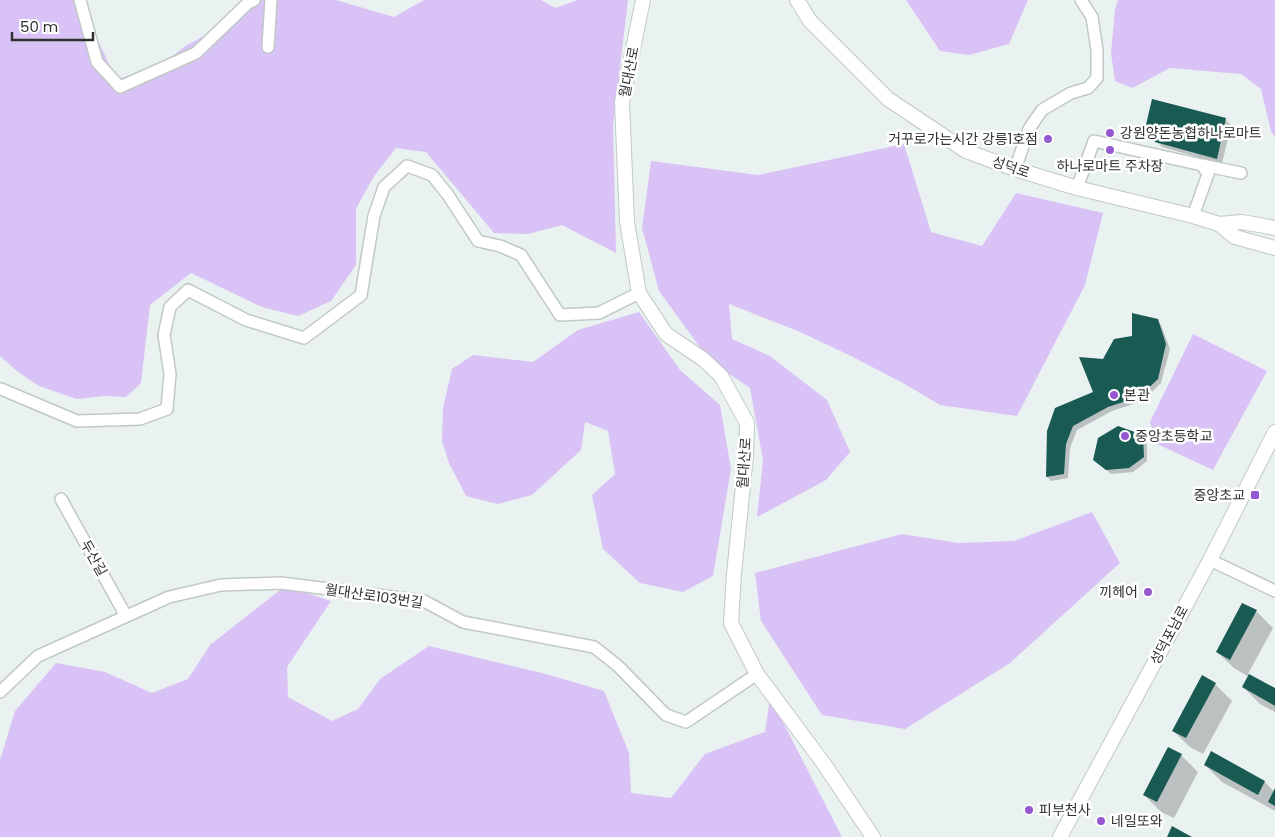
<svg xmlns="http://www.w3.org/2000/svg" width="1275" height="837" font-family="Poppins,'Noto Sans KR',sans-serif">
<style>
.green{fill:#d9c2f5}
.shadow{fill:#0003}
.building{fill:#195a52}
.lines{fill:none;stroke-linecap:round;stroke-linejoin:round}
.minor-casing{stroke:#c1c9c7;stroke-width:14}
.tertiary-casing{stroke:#c1c9c7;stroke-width:16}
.minor{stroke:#fff;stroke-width:11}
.tertiary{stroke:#fff;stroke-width:14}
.poi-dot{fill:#9559cf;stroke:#fff;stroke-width:2}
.labels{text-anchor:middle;stroke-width:5;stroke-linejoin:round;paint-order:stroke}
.street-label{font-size:14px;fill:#2f3231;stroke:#fff}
.poi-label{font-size:14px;fill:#2f3231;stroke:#fff;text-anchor:start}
</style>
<rect width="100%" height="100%" fill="#eaf2f1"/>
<!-- green -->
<path class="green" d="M 0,0 L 75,0 L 88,19 L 116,79 L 155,70 L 184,47 L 214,30 L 243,0 L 336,0 L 394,17 L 424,0 L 541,0 L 555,8 L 578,0 L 628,0 L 613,125 L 616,253 L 562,225 L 528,234 L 494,233 L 426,152 L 396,148 L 374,176 L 356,209 L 356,265 L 331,301 L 298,316 L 262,307 L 191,273 L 150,305 L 141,383 L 126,397 L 104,396 L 77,399 L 39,386 L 18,372 L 0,356 Z
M 906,0 L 1028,0 L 1009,44 L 969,55 L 940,51 Z
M 1118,0 L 1275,0 L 1275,137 L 1271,131 L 1261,89 L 1241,74 L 1170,68 L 1132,88 L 1115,81 L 1111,53 L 1115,10 Z
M 904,144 L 931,232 L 982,246 L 1016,193 L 1103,213 L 1085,285 L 1017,416 L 940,405 L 901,382 L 849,355 L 800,332 L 729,304 L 732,339 L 770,356 L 827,400 L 850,452 L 826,480 L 757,517 L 763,460 L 750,388 L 710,361 L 659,291 L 642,228 L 651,161 L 758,175 Z
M 639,312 L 680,370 L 720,405 L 731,469 L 713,576 L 683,592 L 640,583 L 603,549 L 592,495 L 615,474 L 608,431 L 585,422 L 581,450 L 532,495 L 498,504 L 466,496 L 449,463 L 442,441 L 443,408 L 452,369 L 473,355 L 533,362 L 578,330 Z
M 1193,334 L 1267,371 L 1213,470 L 1157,444 L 1150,422 Z
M 1092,512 L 1120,563 L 1010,663 L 905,729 L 822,715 L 761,621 L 755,573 L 902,534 L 958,543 L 1014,541 Z
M 285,586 L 331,601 L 287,667 L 288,697 L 332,721 L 358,709 L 380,679 L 429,646 L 546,674 L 604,691 L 629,753 L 631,793 L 671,798 L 705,754 L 765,732 L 770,697 L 842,837 L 0,837 L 0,760 L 15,711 L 56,663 L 105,672 L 152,693 L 188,679 L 210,645 Z"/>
<!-- shadow -->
<path class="shadow" d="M 1225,119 L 1231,125 L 1222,164 L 1162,147 L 1156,141 Z
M 1157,320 L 1161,325 L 1170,349 L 1161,383 L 1143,401 L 1112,411 L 1077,430 L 1070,448 L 1068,478 L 1051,481 L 1047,477 L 1048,431 L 1094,393 L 1104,361 L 1134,337 Z
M 1142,436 L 1147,440 L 1147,461 L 1133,472 L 1111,474 L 1099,464 Z
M 1256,611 L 1273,628 L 1248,674 L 1275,689 L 1275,712 L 1260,704 L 1243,687 L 1249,677 L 1234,668 L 1217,652 Z
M 1215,684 L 1232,701 L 1203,754 L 1190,747 L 1173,731 Z
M 1212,753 L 1265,782 L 1274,792 L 1275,791 L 1275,811 L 1222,782 L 1205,765 Z
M 1181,755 L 1198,772 L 1174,818 L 1161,812 L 1144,795 Z"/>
<!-- building -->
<path class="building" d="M 1152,99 L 1226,118 L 1217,159 L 1155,142 L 1145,129 Z
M 1132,313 L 1158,319 L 1166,344 L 1158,379 L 1139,397 L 1108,407 L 1073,426 L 1066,444 L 1064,474 L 1046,477 L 1047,431 L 1055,408 L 1093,392 L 1079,357 L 1103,359 L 1114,339 L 1132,336 Z
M 1118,426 L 1143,435 L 1144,457 L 1129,468 L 1106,470 L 1093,460 L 1098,438 Z
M 1242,603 L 1257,610 L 1230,660 L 1216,652 Z
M 1249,674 L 1275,688 L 1275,706 L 1242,687 Z
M 1202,675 L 1216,683 L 1186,738 L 1172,731 Z
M 1168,747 L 1182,754 L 1157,802 L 1143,795 Z
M 1211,751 L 1265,781 L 1258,795 L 1204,765 Z
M 1275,788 L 1275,806 L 1268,802 Z
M 1172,826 L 1192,837 L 1167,837 Z"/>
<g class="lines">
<!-- minor casing -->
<g class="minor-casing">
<path id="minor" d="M 80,0 L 97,62 L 120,87 L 196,53 L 248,3 L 254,0
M 268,47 L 271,0
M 1202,165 L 1241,173
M 1015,169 L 1029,129 L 1042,110 L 1071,93 L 1088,88 L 1097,78 L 1097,50 L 1092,17 L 1081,0
M 1077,188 L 1094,141 L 1202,165 L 1208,174 L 1193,216
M 1,389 L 77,421 L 140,419 L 167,409 L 170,374 L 164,335 L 170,307 L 188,290 L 246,320 L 304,338 L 361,295 L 374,216 L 384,187 L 407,166 L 432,175 L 448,195 L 478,241 L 500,246 L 521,255 L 560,315 L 599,313 L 639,293
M 61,499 L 126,616
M 1210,560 L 1275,591
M 0,692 L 38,656 L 169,597 L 221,585 L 281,583 L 424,601 L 463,622 L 594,647 L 618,666 L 666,715 L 686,722 L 757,674"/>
</g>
<!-- tertiary casing -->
<g class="tertiary-casing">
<path id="tertiary" d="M 643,0 L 622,102 L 627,222 L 639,293 L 666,334 L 703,359 L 721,376 L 747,423 L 746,456 L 734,574 L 731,623 L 757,674 L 824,764 L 873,837
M 797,0 L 810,21 L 888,99 L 966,151 L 1015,169 L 1077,188 L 1193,216 L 1219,224 L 1235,237 L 1275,248
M 1219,224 L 1242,222 L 1275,228
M 1060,837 L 1210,560 L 1275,432"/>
</g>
<!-- minor -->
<use href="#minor" class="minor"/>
<!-- tertiary -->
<use href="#tertiary" class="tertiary"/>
</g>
<!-- markers -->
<g class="poi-dot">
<circle cx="1110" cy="133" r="5"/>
<circle cx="1048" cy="139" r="5"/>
<circle cx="1110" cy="150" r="5"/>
<circle cx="1114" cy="395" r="5"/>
<circle cx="1125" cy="436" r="5"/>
<rect x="1250" y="490" width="10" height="10" rx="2.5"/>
<circle cx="1148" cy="592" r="5"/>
<circle cx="1029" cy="810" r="5"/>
<circle cx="1101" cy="821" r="5"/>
</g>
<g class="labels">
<!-- street labels -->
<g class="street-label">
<text transform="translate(629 72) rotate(-79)" y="5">월대산로</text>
<text transform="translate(1011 167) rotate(19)" y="5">성덕로</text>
<text transform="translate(744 463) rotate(-86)" y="5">월대산로</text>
<text transform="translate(94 558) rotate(61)" y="5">두산길</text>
<text transform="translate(374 596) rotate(8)" y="5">월대산로103번길</text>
<text transform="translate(1169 635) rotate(-62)" y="5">성덕포남로</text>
</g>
<!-- poi labels -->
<g class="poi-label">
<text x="1120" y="138">강원양돈농협하나로마트</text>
<text x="1038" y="144" text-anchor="end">거꾸로가는시간 강릉1호점</text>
<text x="1110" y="171" text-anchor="middle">하나로마트 주차장</text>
<text x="1124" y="400">본관</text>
<text x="1135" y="441">중앙초등학교</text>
<text x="1245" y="500" text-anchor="end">중앙초교</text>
<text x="1138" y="597" text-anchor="end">끼헤어</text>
<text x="1039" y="815">피부천사</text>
<text x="1111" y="826">네일또와</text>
</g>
</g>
<!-- scale -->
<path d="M12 32v8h81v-8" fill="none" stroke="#2f3231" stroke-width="2.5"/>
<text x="20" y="32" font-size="15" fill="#2f3231" stroke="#ffffff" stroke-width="4" paint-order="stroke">50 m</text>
</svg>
